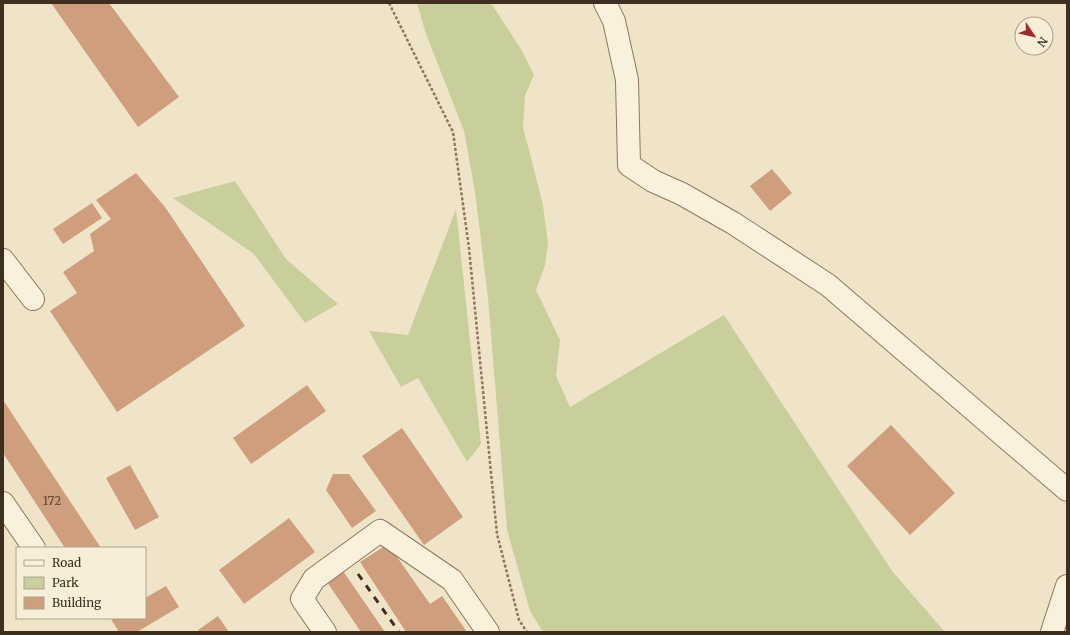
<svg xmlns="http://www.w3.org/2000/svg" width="1070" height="635" font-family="Merriweather,serif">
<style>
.green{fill:#c9cf9b}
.building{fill:#cf9f7d}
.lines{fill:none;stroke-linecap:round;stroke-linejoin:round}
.minor-casing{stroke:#8d765c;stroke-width:24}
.path{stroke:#8d765c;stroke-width:2.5;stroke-dasharray:3 2;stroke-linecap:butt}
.minor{stroke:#faf1dc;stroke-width:22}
.rail{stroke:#3d2e20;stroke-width:3;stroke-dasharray:7 7;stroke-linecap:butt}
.labels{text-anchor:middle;stroke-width:3.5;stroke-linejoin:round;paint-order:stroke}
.number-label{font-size:12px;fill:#624a37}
</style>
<rect width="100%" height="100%" fill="#f0e4c8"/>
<!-- green -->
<path class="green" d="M 417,3 L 491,3 L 521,49 L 534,75 L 525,95 L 523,127 L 543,205 L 548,244 L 545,265 L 536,290 L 560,340 L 556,376 L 570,407 L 724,315 L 892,571 L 945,632 L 543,632 L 530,611 L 507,530 L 488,298 L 475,192 L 464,131 L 426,34 Z
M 235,181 L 286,259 L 338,304 L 305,323 L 254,254 L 173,198 Z
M 456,209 L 481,444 L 467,462 L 418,378 L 401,387 L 369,331 L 408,335 Z"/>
<!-- building -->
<path class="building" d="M 51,3 L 109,3 L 179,97 L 138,127 Z
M 772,169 L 792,193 L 770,211 L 750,186 Z
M 136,173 L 165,207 L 245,326 L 117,412 L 50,311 L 77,293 L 63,272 L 94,251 L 90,234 L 111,219 L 96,200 Z
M 92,203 L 102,218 L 63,244 L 53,229 Z
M 307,385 L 326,411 L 251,464 L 233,438 Z
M 3,400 L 101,548 L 65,548 L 3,453 Z
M 891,425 L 955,493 L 910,535 L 847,466 Z
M 402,428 L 463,517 L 424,545 L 362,456 Z
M 130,465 L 159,517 L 135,530 L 106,478 Z
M 333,474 L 349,474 L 376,511 L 352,528 L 326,490 Z
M 289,518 L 315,552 L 244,604 L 219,570 Z
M 388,544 L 430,604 L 442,596 L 467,632 L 406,632 L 360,562 Z
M 343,571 L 385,632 L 361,632 L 327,582 Z
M 166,586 L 179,607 L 137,632 L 119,632 L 111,619 L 145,618 L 145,598 Z
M 218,616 L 229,632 L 200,632 L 198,630 Z"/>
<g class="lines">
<!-- minor casing -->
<g class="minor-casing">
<path id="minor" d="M 605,3 L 614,21 L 627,80 L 629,165 L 653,181 L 682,194 L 733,223 L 828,285 L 1067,490
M 3,260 L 33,299
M 3,503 L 34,548
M 325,632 L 302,599 L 314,579 L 380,531 L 452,580 L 488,632
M 1052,632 L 1067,586"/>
</g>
<!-- path -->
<path class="path" d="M 389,3 L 453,132 L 469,248 L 497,534 L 519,620 L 527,632"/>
<!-- minor -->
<use href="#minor" class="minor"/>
<!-- rail -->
<path class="rail" d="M 358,574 L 399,632"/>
</g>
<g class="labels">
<!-- number labels -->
<g class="number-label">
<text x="52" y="505">172</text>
</g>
</g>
<!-- border -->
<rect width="1070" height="635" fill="none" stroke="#3d2e20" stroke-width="8"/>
<!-- legend -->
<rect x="16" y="547" width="130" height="72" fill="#f7eed8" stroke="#ada18e"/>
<rect x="24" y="560" width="20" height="6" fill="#faf1dc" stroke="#ada18e"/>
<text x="52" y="567" font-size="12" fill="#3d2e20">Road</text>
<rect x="24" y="577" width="20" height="12" fill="#c9cf9b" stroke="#ada18e"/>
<text x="52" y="587" font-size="12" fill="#3d2e20">Park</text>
<rect x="24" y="597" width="20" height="12" fill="#cf9f7d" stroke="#ada18e"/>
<text x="52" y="607" font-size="12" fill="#3d2e20">Building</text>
<!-- north arrow -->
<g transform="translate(1034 36) rotate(125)"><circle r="19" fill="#f7eed8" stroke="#ada18e"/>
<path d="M0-3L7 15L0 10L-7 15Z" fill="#9e2a2b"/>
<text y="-6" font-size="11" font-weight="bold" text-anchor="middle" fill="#3d2e20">N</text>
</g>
</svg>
